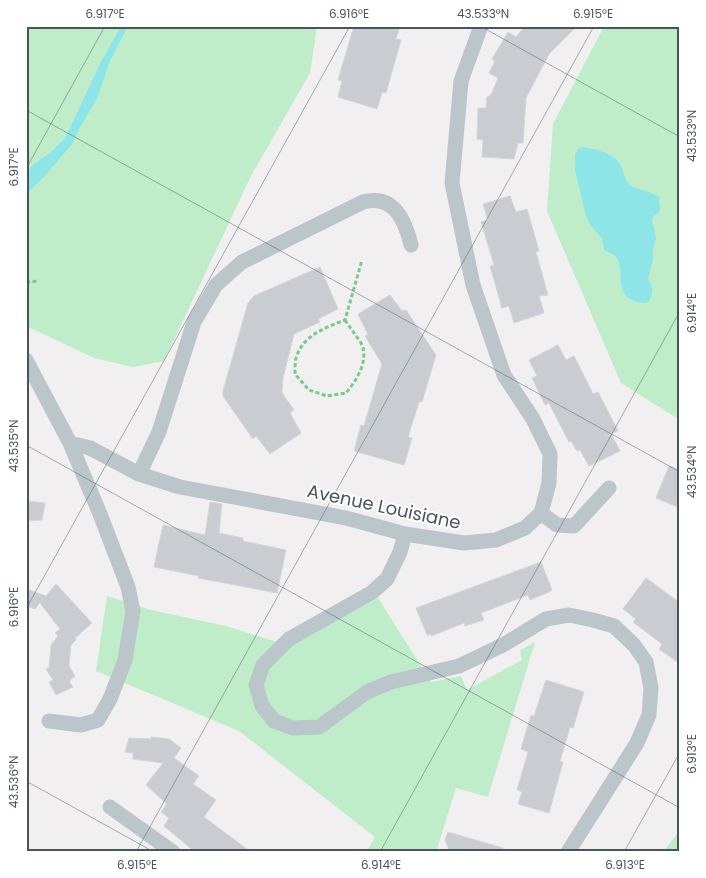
<svg xmlns="http://www.w3.org/2000/svg" width="706" height="878" font-family="Poppins,sans-serif">
<style>
.green{fill:#bfedc9}
.water{fill:#8ee5e8}
.building{fill:#c9cdd1;stroke:#d3d6da}
.lines{fill:none;stroke-linecap:round;stroke-linejoin:round}
.path{stroke:#78ca93;stroke-width:3;stroke-dasharray:4 2.5;stroke-linecap:butt}
.minor{stroke:#bbc6cb;stroke-width:15}
.ticks{fill:none;stroke:#48565c;stroke-width:1;stroke-opacity:0.45}
.labels{text-anchor:middle;stroke-width:4;stroke-linejoin:round;paint-order:stroke}
.street-label{font-size:18px;fill:#48565c;stroke:#fff}
.neatline{fill:none;stroke:#48565c;stroke-width:2}
.ticks-label{font-size:12px;text-anchor:middle;fill:#48565c}
</style>
<rect width="100%" height="100%" fill="#f1efef"/>
<!-- green -->
<path class="green" d="M 26,26 L 317,26 L 310,73 L 251,176 L 164,361 L 133,367 L 94,358 L 26,326 Z
M 604,26 L 680,26 L 680,420 L 621,383 L 547,211 L 553,124 Z
M 107,596 L 151,610 L 226,626 L 290,646 L 378,598 L 431,682 L 461,676 L 467,690 L 522,660 L 520,650 L 535,642 L 488,797 L 456,788 L 436,852 L 366,852 L 375,837 L 239,731 L 96,671 Z
M 680,830 L 680,852 L 663,852 Z"/>
<!-- water -->
<path class="water" d="M 121,26 L 128,26 L 110,61 L 97,99 L 80,127 L 72,144 L 44,177 L 26,194 L 26,173 L 34,164 L 51,152 L 65,138 L 101,62 Z
M 583,147 C 599,150 618,153 623,171 C 625,176 625,181 630,185 C 639,191 650,190 659,197 L 660,211 L 653,217 L 652,222 L 655,230 L 656,239 L 653,249 L 653,260 L 648,278 L 652,287 L 652,293 L 650,300 L 646,303 C 608,301 628,270 615,256 C 612,253 607,252 604,250 L 602,238 L 590,225 L 585,212 L 575,170 L 575,155 L 579,148 Z"/>
<!-- building -->
<path class="building" d="M 354,26 L 400,26 L 396,39 L 401,40 L 386,93 L 382,92 L 377,109 L 338,97 L 342,81 L 338,80 Z
M 525,26 L 577,26 L 549,54 L 526,98 L 523,143 L 518,143 L 514,159 L 482,157 L 483,140 L 477,139 L 478,108 L 486,108 L 487,97 L 491,95 L 498,78 L 489,73 L 495,61 L 492,59 L 508,32 L 516,37 Z
M 510,196 L 516,212 L 527,209 L 539,251 L 536,252 L 548,295 L 539,296 L 544,313 L 514,323 L 509,306 L 502,308 L 490,266 L 494,265 L 481,222 L 488,220 L 483,204 Z
M 320,267 L 338,309 L 318,319 L 320,322 L 294,334 L 283,378 L 282,393 L 294,410 L 290,413 L 301,433 L 270,454 L 256,436 L 253,439 L 223,396 L 223,391 L 248,303 L 254,296 Z
M 390,295 L 402,311 L 406,310 L 436,355 L 422,402 L 419,402 L 408,437 L 412,438 L 404,465 L 354,451 L 361,425 L 364,426 L 382,364 L 365,336 L 368,335 L 358,314 Z
M 558,345 L 566,360 L 574,356 L 593,394 L 598,392 L 618,431 L 611,434 L 620,451 L 589,466 L 580,450 L 577,451 L 571,441 L 569,442 L 549,403 L 545,405 L 532,378 L 537,376 L 529,360 Z
M 669,466 L 680,470 L 680,508 L 656,498 Z
M 26,501 L 45,503 L 42,520 L 26,521 Z
M 210,502 L 222,504 L 219,533 L 243,538 L 243,541 L 286,550 L 277,593 L 198,578 L 199,576 L 154,567 L 163,525 L 205,535 Z
M 541,562 L 552,590 L 549,592 L 530,600 L 528,595 L 481,613 L 484,620 L 465,626 L 464,623 L 431,636 L 431,634 L 427,635 L 416,608 Z
M 646,578 L 680,603 L 680,664 L 659,649 L 662,644 L 633,622 L 636,619 L 623,609 Z
M 56,584 L 92,623 L 75,638 L 76,640 L 71,645 L 69,666 L 75,676 L 69,681 L 73,687 L 56,695 L 49,682 L 53,680 L 46,669 L 49,668 L 51,645 L 58,636 L 55,633 L 60,629 L 40,603 L 41,601 L 35,609 L 26,606 L 26,589 L 46,596 Z
M 546,680 L 584,692 L 573,728 L 570,727 L 560,761 L 563,762 L 549,813 L 518,804 L 522,792 L 517,790 L 528,752 L 521,749 L 531,715 L 534,716 Z
M 151,737 L 169,739 L 181,748 L 174,758 L 199,776 L 193,784 L 216,800 L 204,817 L 251,852 L 195,852 L 164,826 L 169,818 L 161,812 L 167,804 L 146,785 L 163,763 L 133,759 L 133,753 L 125,752 L 129,738 L 151,739 Z
M 448,832 L 503,848 L 502,852 L 450,852 L 445,840 Z"/>
<g class="lines">
<!-- path -->
<path class="path" d="M 26,282 L 39,281
M 345,320 C 350,328 356,335 361,343 C 370,360 356,381 346,393 L 327,396 L 309,390 L 295,374 C 295,369 295,362 296,358 C 303,335 325,328 345,320 L 362,260"/>
<!-- minor -->
<path class="minor" d="M 26,360 L 70,443 L 100,514 L 128,587 L 133,611 L 125,660 L 110,699 L 98,720 L 81,725 L 49,721
M 70,443 L 90,448 L 139,474 L 180,487 L 346,518 L 405,534 L 464,543 L 496,540 L 525,528 L 541,513 L 549,483 L 550,454 L 533,419 L 504,375 L 473,285 L 452,183 L 461,81 L 481,26
M 139,474 L 159,432 L 194,322 L 216,285 L 242,262 L 363,202 C 394,194 405,220 411,245
M 541,513 L 557,525 L 574,526 L 609,488
M 405,534 L 400,552 L 387,579 L 371,593 L 289,639 L 263,665 L 256,685 L 262,706 L 274,721 L 293,728 L 319,727 L 367,692 L 391,682 L 459,666 L 503,645 L 546,619 L 569,615 L 593,620 L 614,626 L 634,645 L 646,662 L 651,688 L 649,715 L 637,743 L 568,852
M 110,807 L 173,852"/>
</g>
<!-- ticks -->
<path class="ticks" d="M 480,26 L 680,137M 26,110 L 680,472M 26,169 L 105,26M 26,445 L 680,808M 26,609 L 350,26M 26,781 L 154,852M 136,852 L 594,26M 380,852 L 680,311M 624,852 L 680,752"/>
<g class="labels">
<!-- street labels -->
<g class="street-label">
<text transform="translate(384 507) rotate(12)" y="6">Avenue Louisiane</text>
</g>
</g>
<!-- border -->
<rect width="706" height="878" fill="none" stroke="#ffffff" stroke-width="55"/>
<rect x="28" y="28" width="650" height="822" class="neatline"/>
<g class="ticks-label">
<text x="105" y="18">6.917°E</text>
<text x="349" y="18">6.916°E</text>
<text x="483" y="18">43.533°N</text>
<text x="593" y="18">6.915°E</text>
<text transform="translate(692 136) rotate(-90)" y="4">43.533°N</text>
<text transform="translate(14 167) rotate(-90)" y="4">6.917°E</text>
<text transform="translate(692 313) rotate(-90)" y="4">6.914°E</text>
<text transform="translate(14 446) rotate(-90)" y="4">43.535°N</text>
<text transform="translate(692 472) rotate(-90)" y="4">43.534°N</text>
<text transform="translate(14 607) rotate(-90)" y="4">6.916°E</text>
<text transform="translate(692 754) rotate(-90)" y="4">6.913°E</text>
<text transform="translate(14 782) rotate(-90)" y="4">43.536°N</text>
<text x="137" y="869">6.915°E</text>
<text x="381" y="869">6.914°E</text>
<text x="625" y="869">6.913°E</text>
</g>
</svg>
